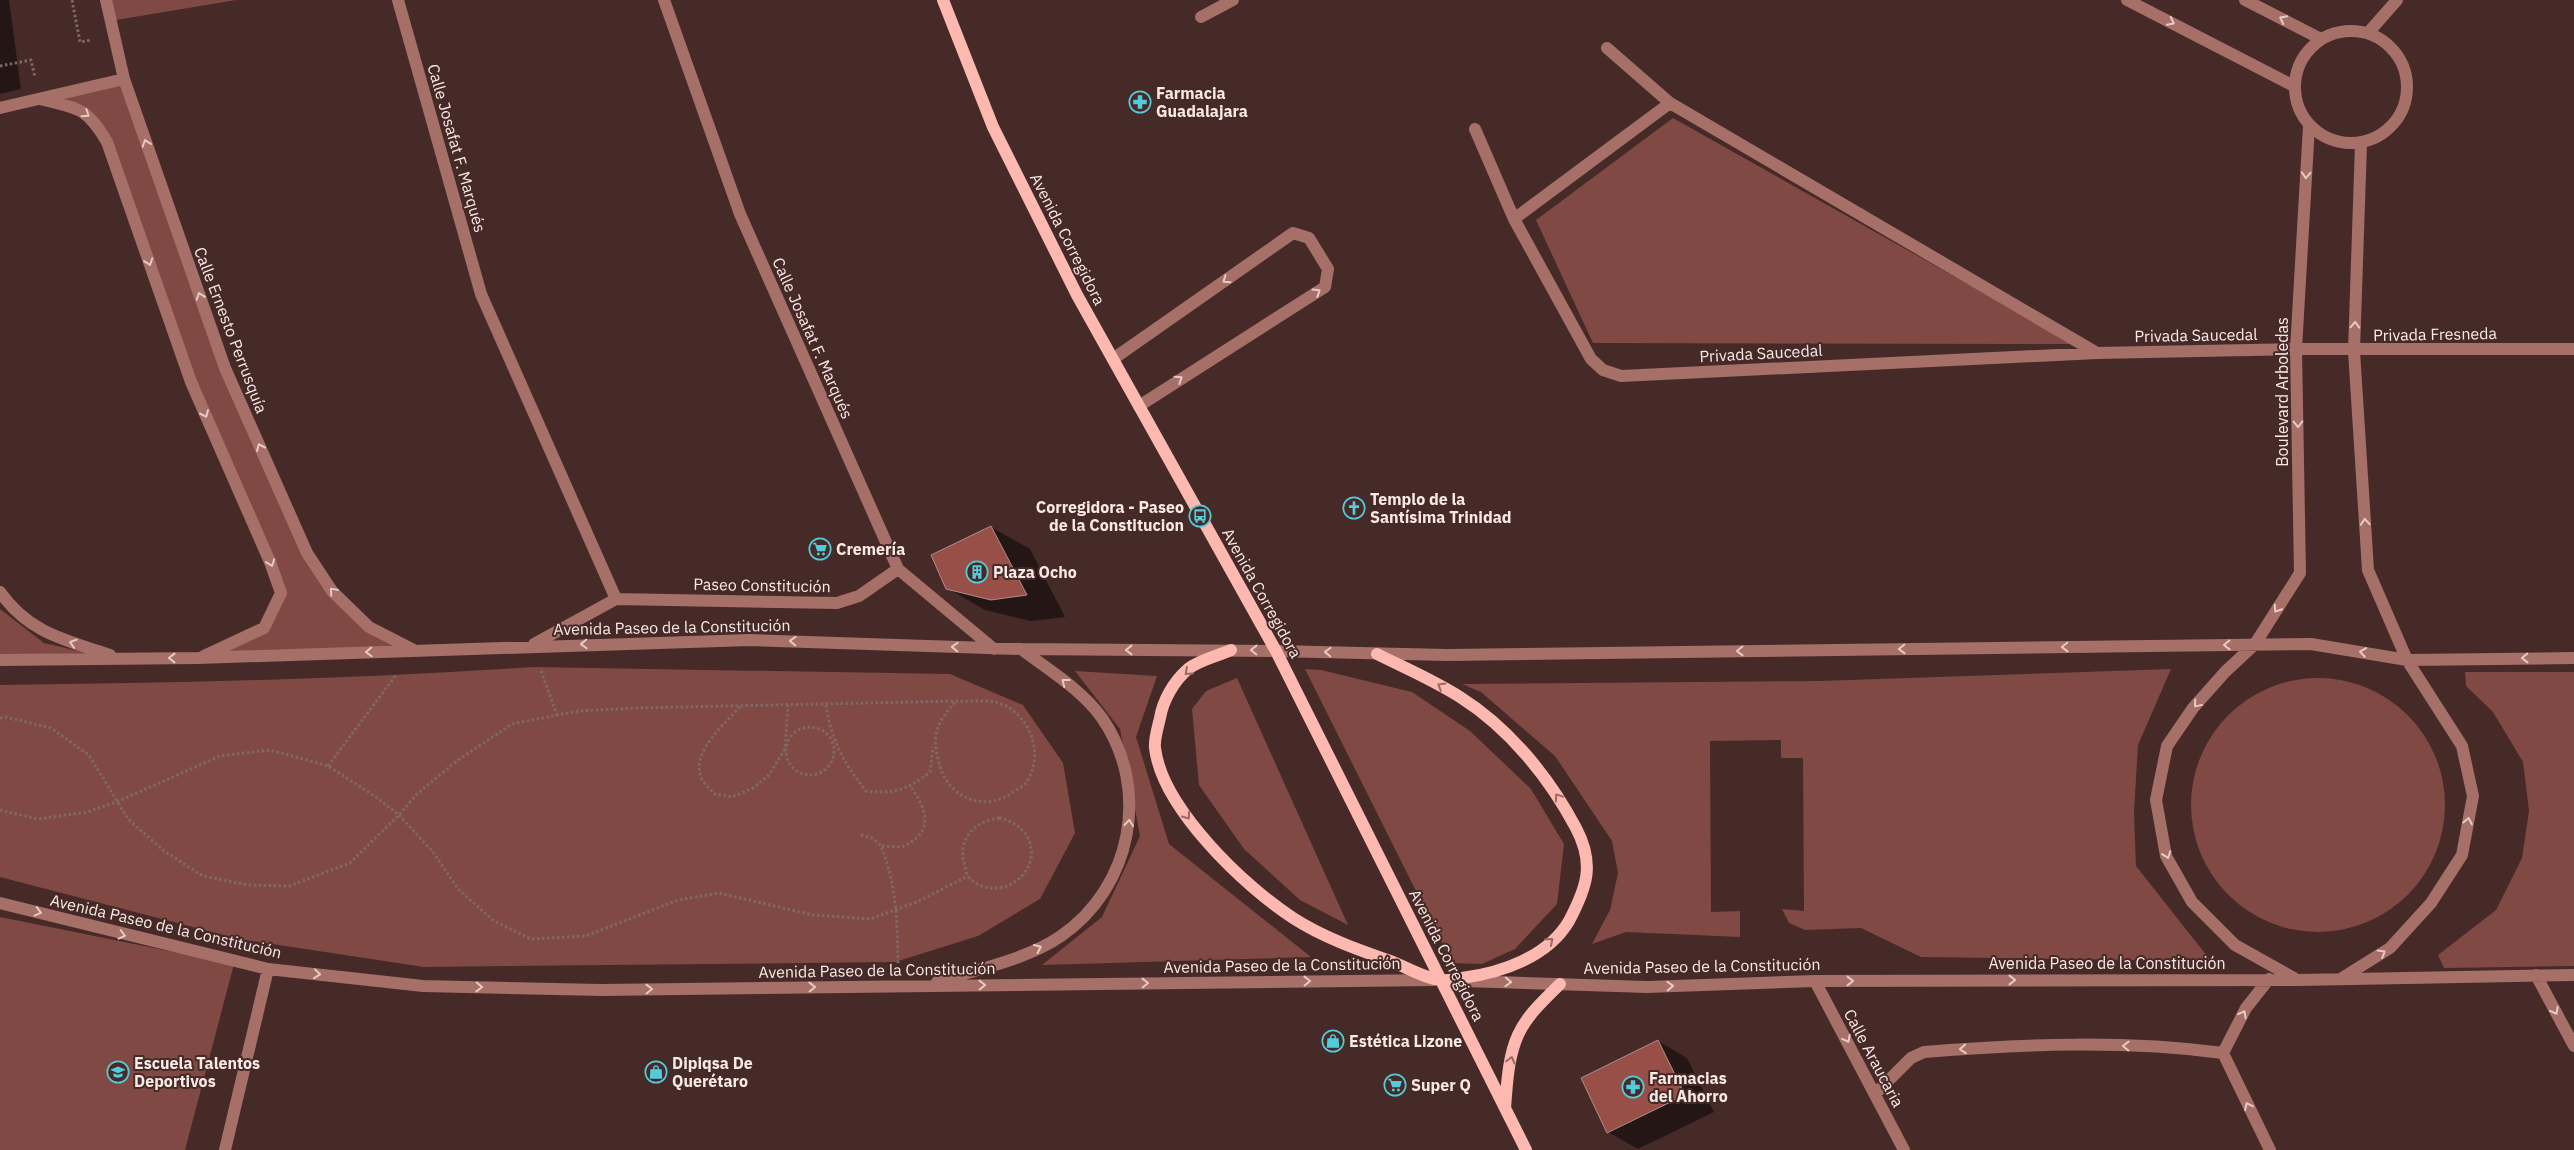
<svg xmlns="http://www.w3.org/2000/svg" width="2574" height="1150" font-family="'IBM Plex Sans',sans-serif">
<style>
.green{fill:#804943}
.shadow{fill:#0007}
.building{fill:#984f47;stroke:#ae8d88}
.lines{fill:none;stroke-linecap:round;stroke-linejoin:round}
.path{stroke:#806865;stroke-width:3;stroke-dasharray:2.5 2.5;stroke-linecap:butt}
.minor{stroke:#a66f67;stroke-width:12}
.major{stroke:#fdb8af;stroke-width:12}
.oneway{stroke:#e6cac6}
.oneway2{stroke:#986a64}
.labels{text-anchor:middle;stroke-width:4;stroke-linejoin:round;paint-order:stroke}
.poi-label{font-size:16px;font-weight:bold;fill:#fbe9e6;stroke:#452a27;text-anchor:start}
.street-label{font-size:16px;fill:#fbe9e6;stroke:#452a27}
</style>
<rect width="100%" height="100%" fill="#452a27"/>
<!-- green -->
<path class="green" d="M 106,0 L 236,0 L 110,21 Z
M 124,79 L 225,368 L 307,553 L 369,627 L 414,650 L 198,658 L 264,628 L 281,593 L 191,382 L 107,142 L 78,109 L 40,99 Z
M 1673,118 L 2074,344 L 1593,343 L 1536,220 Z
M 0,609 L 44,643 L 113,659 L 0,661 Z
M 533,667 L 950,674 L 1023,705 L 1063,763 L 1075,833 L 1040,899 L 978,936 L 895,962 L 424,967 L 239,939 L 0,877 L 0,685 C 178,683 355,679 533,667 Z
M 1305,669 L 1321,670 L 1412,692 L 1470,731 L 1531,789 L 1564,844 L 1557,904 L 1515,949 L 1482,964 L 1452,963 Z
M 2171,669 L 2138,745 L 2134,813 L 2136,866 L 2211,961 L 1921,957 L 1861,928 L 1805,930 L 1789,923 L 1782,909 L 1804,911 L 1803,758 L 1781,758 L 1781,740 L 1710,741 L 1711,912 L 1740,911 L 1740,937 L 1626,932 L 1592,944 L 1610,910 L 1618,873 L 1612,841 L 1555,756 L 1481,692 L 1462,684 L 1820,681 Z
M 1075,671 L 1157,676 L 1136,737 L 1169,844 L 1311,957 L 1042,965 L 1102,917 L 1140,836 L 1120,729 Z
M 2465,672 L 2574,672 L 2574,966 L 2444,968 L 2438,955 L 2496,910 L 2522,858 L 2529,811 L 2523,762 L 2493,712 L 2466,686 Z
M 1237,678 L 1348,925 L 1300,900 L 1244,849 L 1199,785 L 1192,709 L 1206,691 Z
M2191 805a127 127 0 1 1 254 0a127 127 0 1 1-254 0Z
M 0,917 L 234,964 L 185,1150 L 0,1150 Z"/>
<!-- shadow -->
<path class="shadow" d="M 0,0 L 9,0 L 21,89 L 0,94 Z
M 991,527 L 1030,549 L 1065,617 L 1031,621 L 985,610 L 947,588 Z
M 1658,1041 L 1687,1058 L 1714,1112 L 1638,1149 L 1608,1132 Z"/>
<!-- building -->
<path class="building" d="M 991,526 L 1027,595 L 991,600 L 946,589 L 931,555 Z
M 1658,1040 L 1685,1095 L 1607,1133 L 1581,1078 Z"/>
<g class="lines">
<!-- path -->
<path class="path" d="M 72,0 L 80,42 L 92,40
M 0,66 L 31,60 L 35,77
M 541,671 L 557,715
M 826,705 C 831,739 844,764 866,791 C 895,794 907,790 930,772 L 933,747
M 740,707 C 725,724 689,753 702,779 C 705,785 711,790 715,794 L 732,797 L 753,788 L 769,775 L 785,749 L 788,705
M 0,718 L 6,717 L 51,728 L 89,755 L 128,819 L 164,851 L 203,876 L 247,885 L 289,886 L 350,863 L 399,815 L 417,794 L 458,760 L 512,724 L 578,711 L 636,708 L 956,701 C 968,702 983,699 994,702 C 1029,709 1047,755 1025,784 C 1022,787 1016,790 1012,793 C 983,813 947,797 939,763 C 931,734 937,723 956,701
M786 751a24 24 0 1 1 48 0a24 24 0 1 1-48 0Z
M 328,766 L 396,675
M 0,810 L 38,819 L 87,812 L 119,801 L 220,756 L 270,750 L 328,766 L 376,797 L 399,815 L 433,852 L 458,889 L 494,921 L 531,939 L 586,936 L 678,900 L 719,893 L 813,915 L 870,919 L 917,902 L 968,876
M 999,818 C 1019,822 1034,837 1031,858 C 1026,886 988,900 968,876 C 966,874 966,868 965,866 C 956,839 975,821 999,818 Z
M 861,835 L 872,838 L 881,846
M 898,963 C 897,919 897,887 881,846 C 887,846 898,848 904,846 C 935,832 926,808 911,787"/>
<!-- minor -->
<path class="minor" d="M 106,0 L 124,79 L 225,368 L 307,553 L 332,591 L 369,627 L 412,649
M 398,0 L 481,294 L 616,599
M 664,0 L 740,214 L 898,569 L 994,649
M 2127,0 L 2294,86
M 2245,0 L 2321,39
M 1201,17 L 1233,0
M2295 87a56 56 0 1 1 112 0a56 56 0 1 1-112 0Z
M 2368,33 L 2397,0
M 1607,48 L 1670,103
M 40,99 C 78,109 86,106 107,142 L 191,382 L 270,562 L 281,593 L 264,628 L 204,656
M 0,108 L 124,79
M 1475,129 L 1514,219 L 1591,359 L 1603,370 L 1621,376 L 2097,353 L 2296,349 L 2574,349
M 1514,219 L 1670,103 L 2097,353
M 1113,359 L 1293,233 L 1309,238 L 1328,269 L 1325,287 L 1139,406
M 0,592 C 29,633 65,640 110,655
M 534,644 L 616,599 L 837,603 L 859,596 L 898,569
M 0,660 L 198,658 L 750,640 L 1021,649 L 1276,651 L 1447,655 L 2311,644 L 2407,660 L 2574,658
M 0,903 L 268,969 L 423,986 L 601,990 L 1434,980
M 2536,975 L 2574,1046
M 2294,978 L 2235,945 L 2192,902 L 2166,856 L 2156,800 L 2167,746 L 2193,708 L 2225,672 L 2255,644 L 2300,573 L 2296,349 L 2309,126
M 2342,978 L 2390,948 L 2431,903 L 2462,855 L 2473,796 L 2462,746 L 2407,660 L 2368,570 L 2354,351 L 2361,144
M 1464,981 L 1647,987 L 1815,981 L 2298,980 L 2574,975
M 1815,981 L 1904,1150
M 937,982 C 977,969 1026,960 1061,936 C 1132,887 1151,789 1102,718 C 1082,690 1049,670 1021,649
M 2223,1053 L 2246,1008 L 2269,979
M 1876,1093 L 1911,1058 L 1924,1052 C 2024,1044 2124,1040 2223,1053 L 2270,1150
M 225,1150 L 268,969"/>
<!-- major -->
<path class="major" d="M 943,0 L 993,127 L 1077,295 L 1276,651 L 1526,1150
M 1231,650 C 1218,656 1199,660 1188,669 C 1174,681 1163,700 1160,718 C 1158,727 1154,739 1155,748 C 1162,808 1245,887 1293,918 C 1324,938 1359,950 1393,962 C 1408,968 1426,979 1442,980 C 1448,981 1456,978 1462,978 C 1501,973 1548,957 1569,921 C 1587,887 1595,864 1576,828 C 1549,777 1509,728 1460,697 C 1433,680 1405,668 1377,654
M 1505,1108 C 1507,1084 1508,1057 1518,1035 C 1527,1015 1545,999 1560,984"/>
</g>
<!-- one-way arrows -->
<defs><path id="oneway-chevron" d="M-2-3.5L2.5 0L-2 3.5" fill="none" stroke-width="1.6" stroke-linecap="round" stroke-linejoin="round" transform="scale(1.25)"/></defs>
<g class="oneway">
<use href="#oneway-chevron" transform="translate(2283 19) rotate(-153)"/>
<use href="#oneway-chevron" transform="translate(2171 22) rotate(27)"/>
<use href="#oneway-chevron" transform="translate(86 114) rotate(34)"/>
<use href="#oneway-chevron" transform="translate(146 143) rotate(-109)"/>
<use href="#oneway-chevron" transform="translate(2306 175) rotate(93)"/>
<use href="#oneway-chevron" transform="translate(149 262) rotate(71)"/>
<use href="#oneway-chevron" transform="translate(1226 280) rotate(145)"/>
<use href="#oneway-chevron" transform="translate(1317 292) rotate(-32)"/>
<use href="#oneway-chevron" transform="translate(200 296) rotate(-109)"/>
<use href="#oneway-chevron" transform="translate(2355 325) rotate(-88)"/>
<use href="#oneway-chevron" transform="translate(1179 379) rotate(-33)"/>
<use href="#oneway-chevron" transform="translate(205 414) rotate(66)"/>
<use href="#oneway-chevron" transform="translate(2298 424) rotate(89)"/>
<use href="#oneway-chevron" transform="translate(260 447) rotate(-114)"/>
<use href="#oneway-chevron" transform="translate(2365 522) rotate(-94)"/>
<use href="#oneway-chevron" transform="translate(271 563) rotate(70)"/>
<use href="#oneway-chevron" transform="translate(333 591) rotate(-131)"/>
<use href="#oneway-chevron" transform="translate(2277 609) rotate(123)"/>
<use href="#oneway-chevron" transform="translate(793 641) rotate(-178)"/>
<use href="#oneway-chevron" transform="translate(73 643) rotate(-162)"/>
<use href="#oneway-chevron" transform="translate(584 644) rotate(178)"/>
<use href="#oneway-chevron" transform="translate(2227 645) rotate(179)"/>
<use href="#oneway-chevron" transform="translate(955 647) rotate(-178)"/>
<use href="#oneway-chevron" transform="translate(2065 647) rotate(179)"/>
<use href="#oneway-chevron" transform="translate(1902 649) rotate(179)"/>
<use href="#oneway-chevron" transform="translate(1129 650) rotate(-180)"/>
<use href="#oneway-chevron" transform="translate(1254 650) rotate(-179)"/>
<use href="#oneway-chevron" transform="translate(1740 651) rotate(179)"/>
<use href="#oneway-chevron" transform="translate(369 652) rotate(178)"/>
<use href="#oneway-chevron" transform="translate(1328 652) rotate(-178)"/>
<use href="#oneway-chevron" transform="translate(2363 652) rotate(-171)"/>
<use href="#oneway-chevron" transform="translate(172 658) rotate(-180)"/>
<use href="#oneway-chevron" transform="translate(2525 658) rotate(179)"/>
<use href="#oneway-chevron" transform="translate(1065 682) rotate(-142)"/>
<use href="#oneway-chevron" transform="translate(2197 704) rotate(130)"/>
<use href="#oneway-chevron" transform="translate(2468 821) rotate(-79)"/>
<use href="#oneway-chevron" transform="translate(1129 823) rotate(-84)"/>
<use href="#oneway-chevron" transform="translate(2167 855) rotate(71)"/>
<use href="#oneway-chevron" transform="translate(38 912) rotate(15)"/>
<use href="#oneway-chevron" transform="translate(122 935) rotate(14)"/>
<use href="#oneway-chevron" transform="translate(1038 948) rotate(-24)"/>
<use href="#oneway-chevron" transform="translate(2382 953) rotate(-31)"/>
<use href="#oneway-chevron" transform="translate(317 974) rotate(6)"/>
<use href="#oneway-chevron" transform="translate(2012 980)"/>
<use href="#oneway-chevron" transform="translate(1307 981) rotate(-1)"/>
<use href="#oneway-chevron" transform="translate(1850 981)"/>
<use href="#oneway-chevron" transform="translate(1508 982) rotate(2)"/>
<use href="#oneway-chevron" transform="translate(1145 983) rotate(-1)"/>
<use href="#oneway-chevron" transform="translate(982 985) rotate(-1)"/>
<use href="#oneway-chevron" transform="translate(1670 986) rotate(-2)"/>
<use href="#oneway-chevron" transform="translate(479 987) rotate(1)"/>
<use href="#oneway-chevron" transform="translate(812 987) rotate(-1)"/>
<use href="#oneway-chevron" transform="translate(649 989) rotate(-1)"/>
<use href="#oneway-chevron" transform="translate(2555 1011) rotate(62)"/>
<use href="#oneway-chevron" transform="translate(2243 1014) rotate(-61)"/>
<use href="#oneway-chevron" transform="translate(1847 1039) rotate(62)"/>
<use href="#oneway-chevron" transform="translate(2126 1046) rotate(-179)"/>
<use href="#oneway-chevron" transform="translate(1963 1049) rotate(176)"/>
<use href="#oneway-chevron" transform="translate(2248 1106) rotate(-116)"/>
</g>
<g class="oneway2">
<use href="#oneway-chevron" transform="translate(1188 672) rotate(138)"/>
<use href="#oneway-chevron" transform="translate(1441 686) rotate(-149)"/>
<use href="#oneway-chevron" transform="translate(1558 797) rotate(-124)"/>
<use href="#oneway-chevron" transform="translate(1187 816) rotate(55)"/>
<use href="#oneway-chevron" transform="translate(1550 941) rotate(-40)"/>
<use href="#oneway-chevron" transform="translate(1511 1060) rotate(-75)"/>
</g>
<!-- icons -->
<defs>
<g id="pharmacy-ring" transform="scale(1.125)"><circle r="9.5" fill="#452a27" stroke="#53cbdb" stroke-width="1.5"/><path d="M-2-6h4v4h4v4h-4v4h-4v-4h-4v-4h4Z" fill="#53cbdb"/></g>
<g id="church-ring" transform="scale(1.125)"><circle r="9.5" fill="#452a27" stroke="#53cbdb" stroke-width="1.5"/><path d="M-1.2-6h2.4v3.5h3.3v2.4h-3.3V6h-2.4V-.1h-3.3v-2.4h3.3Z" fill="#53cbdb"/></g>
<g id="bus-ring" transform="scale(1.125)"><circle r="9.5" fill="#452a27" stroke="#53cbdb" stroke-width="1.5"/><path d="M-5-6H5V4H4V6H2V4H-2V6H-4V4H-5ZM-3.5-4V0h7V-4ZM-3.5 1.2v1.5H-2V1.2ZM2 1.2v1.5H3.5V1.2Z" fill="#53cbdb"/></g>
<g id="supermarket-ring" transform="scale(1.125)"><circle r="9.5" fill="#452a27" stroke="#53cbdb" stroke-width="1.5"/><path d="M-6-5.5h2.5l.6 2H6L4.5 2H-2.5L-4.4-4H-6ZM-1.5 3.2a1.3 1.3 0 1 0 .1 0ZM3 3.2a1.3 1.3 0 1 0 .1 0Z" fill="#53cbdb"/></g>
<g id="building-ring" transform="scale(1.125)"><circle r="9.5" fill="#452a27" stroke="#53cbdb" stroke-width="1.5"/><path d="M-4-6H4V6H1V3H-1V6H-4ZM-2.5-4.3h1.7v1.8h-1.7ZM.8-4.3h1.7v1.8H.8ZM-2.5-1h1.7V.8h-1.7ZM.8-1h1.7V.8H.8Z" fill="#53cbdb"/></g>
<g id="shop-ring" transform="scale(1.125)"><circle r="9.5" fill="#452a27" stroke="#53cbdb" stroke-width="1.5"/><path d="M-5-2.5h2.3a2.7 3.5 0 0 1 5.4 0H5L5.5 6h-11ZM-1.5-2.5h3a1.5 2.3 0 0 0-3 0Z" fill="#53cbdb"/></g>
<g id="school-ring" transform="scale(1.125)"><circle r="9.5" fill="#452a27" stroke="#53cbdb" stroke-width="1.5"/><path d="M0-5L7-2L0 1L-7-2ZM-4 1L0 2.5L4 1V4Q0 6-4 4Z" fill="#53cbdb"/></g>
</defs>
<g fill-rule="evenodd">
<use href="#pharmacy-ring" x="1140" y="102"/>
<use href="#church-ring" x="1354" y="508"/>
<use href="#bus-ring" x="1200" y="516"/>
<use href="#supermarket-ring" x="820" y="549"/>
<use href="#building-ring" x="977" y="572"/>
<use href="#shop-ring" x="1333" y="1041"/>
<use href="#school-ring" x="118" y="1072"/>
<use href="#shop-ring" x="656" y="1072"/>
<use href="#supermarket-ring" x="1395" y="1085"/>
<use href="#pharmacy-ring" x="1633" y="1087"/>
</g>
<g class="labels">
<!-- poi labels -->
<g class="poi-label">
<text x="1156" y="99">Farmacia<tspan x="1156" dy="18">Guadalajara</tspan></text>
<text x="1370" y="505">Templo de la<tspan x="1370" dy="18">Santísima Trinidad</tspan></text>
<text x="1184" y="513" text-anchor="end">Corregidora - Paseo<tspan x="1184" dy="18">de la Constitucion</tspan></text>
<text x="836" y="555">Cremería</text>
<text x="993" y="578">Plaza Ocho</text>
<text x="1349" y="1047">Estética Lizone</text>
<text x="134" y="1069">Escuela Talentos<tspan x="134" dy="18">Deportivos</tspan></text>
<text x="672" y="1069">Dipiqsa De<tspan x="672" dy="18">Querétaro</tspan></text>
<text x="1649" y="1084">Farmacias<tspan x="1649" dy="18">del Ahorro</tspan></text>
<text x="1411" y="1091">Super Q</text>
</g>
<!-- street labels -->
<g class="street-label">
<text transform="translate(457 148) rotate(74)" y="6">Calle Josafat F. Marqués</text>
<text transform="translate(1068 239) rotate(63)" y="6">Avenida Corregidora</text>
<text transform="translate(231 330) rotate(69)" y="6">Calle Ernesto Perrusquía</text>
<text transform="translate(2435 334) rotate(-1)" y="6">Privada Fresneda</text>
<text transform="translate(2196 335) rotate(-1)" y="6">Privada Saucedal</text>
<text transform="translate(813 338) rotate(66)" y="6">Calle Josafat F. Marqués</text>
<text transform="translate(1761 353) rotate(-3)" y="6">Privada Saucedal</text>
<text transform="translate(2282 392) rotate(-90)" y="6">Boulevard Arboledas</text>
<text transform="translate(762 585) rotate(1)" y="6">Paseo Constitución</text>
<text transform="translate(1262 593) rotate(61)" y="6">Avenida Corregidora</text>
<text transform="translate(672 627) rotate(-1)" y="6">Avenida Paseo de la Constitución</text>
<text transform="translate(166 926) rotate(13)" y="6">Avenida Paseo de la Constitución</text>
<text transform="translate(1447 955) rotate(63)" y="6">Avenida Corregidora</text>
<text x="2107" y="969">Avenida Paseo de la Constitución</text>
<text transform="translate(1282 965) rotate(-1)" y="6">Avenida Paseo de la Constitución</text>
<text transform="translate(1702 966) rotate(-1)" y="6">Avenida Paseo de la Constitución</text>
<text transform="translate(877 970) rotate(-1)" y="6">Avenida Paseo de la Constitución</text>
<text transform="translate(1874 1058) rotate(62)" y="6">Calle Araucaria</text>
</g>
</g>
</svg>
